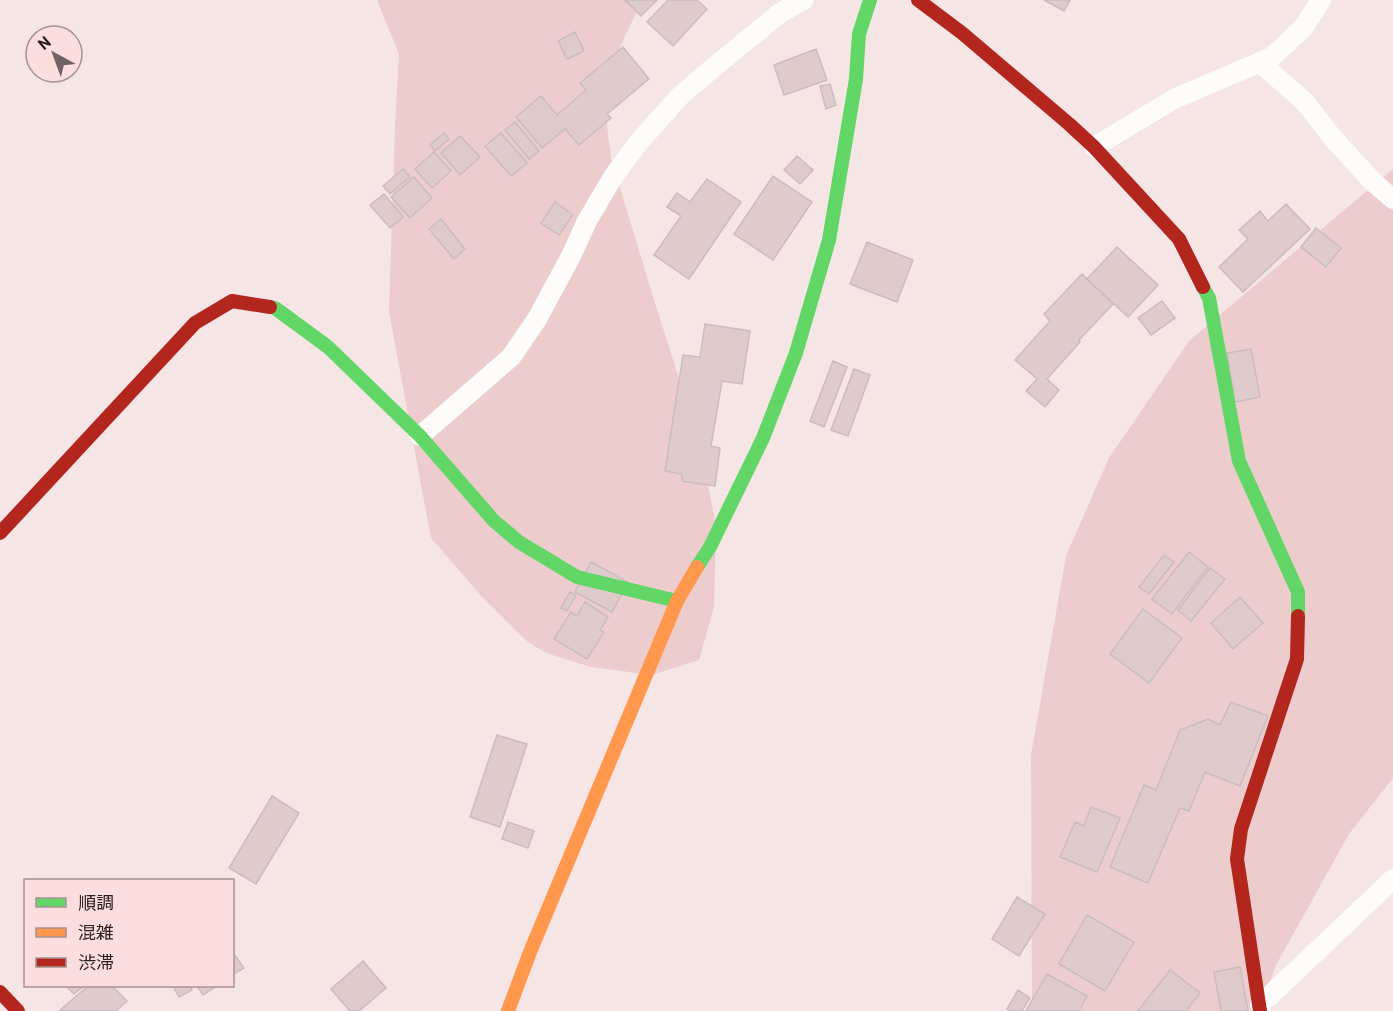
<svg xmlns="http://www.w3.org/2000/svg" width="1393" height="1011" font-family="Barlow,'Noto Sans JP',sans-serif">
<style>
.green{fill:#eccccd}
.building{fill:#e0cbcc;stroke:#cbbdbd;stroke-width:1.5}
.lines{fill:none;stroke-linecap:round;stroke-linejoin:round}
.street{stroke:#fefbfb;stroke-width:20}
.fast{stroke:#63d668;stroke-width:14}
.slow{stroke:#ff974d;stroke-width:14}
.jam{stroke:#b3261e;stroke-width:14}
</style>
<rect width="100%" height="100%" fill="#f6e5e5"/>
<!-- green -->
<path class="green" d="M 377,0 L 642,0 L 602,86 L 611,158 L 650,287 L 700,445 L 716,525 L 714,607 L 699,660 L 652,675 L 591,667 L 546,653 L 528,642 L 484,599 L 431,538 L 389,312 L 395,126 L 399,54 Z
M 1393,169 L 1393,778 L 1349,834 L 1276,965 L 1259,1011 L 1032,1011 L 1031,755 L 1066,556 L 1109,458 L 1189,341 Z"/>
<!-- building -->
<path class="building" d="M 625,0 L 657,0 L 641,16 Z
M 668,0 L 697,0 L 707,9 L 673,46 L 647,22 Z
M 1044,0 L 1070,0 L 1064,11 Z
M 575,32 L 584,51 L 567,59 L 558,41 Z
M 623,47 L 649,79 L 607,114 L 611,118 L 579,145 L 565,129 L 542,148 L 516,117 L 541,96 L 557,115 L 586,90 L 580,83 Z
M 816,49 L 827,80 L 784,95 L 774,65 Z
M 830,84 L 836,105 L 826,109 L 820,86 Z
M 515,122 L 539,151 L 529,159 L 505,130 Z
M 444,133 L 449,139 L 435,151 L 430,145 Z
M 501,133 L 527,163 L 511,176 L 485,146 Z
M 460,136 L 480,157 L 460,175 L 441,153 Z
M 434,152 L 451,171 L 432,188 L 415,169 Z
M 797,156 L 813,170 L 800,184 L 784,170 Z
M 403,169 L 410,177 L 390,194 L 383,186 Z
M 773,176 L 812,202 L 773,260 L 734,234 Z
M 414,177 L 432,198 L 410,218 L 391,197 Z
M 707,179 L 741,202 L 689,279 L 654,255 L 681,216 L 667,207 L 677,193 L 690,202 Z
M 384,194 L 403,217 L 390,228 L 370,205 Z
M 555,202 L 573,215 L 559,235 L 541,223 Z
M 1286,204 L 1310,229 L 1243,292 L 1219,267 L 1248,239 L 1239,230 L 1260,211 L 1268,221 Z
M 441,219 L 465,249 L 454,259 L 429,229 Z
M 1316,228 L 1341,248 L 1326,267 L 1301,247 Z
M 867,242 L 913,260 L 897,302 L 850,284 Z
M 1117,247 L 1158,285 L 1128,317 L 1087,279 Z
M 1082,274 L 1113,304 L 1079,340 L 1080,342 L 1047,379 L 1059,390 L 1045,407 L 1026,391 L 1037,379 L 1015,360 L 1050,321 L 1044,314 Z
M 1162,301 L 1175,318 L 1151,335 L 1138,318 Z
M 705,324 L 750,331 L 742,384 L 722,381 L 711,446 L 720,448 L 715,486 L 682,481 L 682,474 L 665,471 L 683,355 L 700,357 Z
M 1251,349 L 1260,397 L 1235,402 L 1227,353 Z
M 833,361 L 847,367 L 824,427 L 810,421 Z
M 854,369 L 870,375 L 848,436 L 831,430 Z
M 1189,552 L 1208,567 L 1172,614 L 1152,599 Z
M 1164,555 L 1174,562 L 1149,594 L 1139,587 Z
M 591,562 L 628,582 L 612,612 L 575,592 Z
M 1210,568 L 1225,579 L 1191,621 L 1178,610 Z
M 570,592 L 576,595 L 567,611 L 561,608 Z
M 1240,597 L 1263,623 L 1233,649 L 1211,623 Z
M 585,602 L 608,617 L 600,630 L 604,632 L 587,659 L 554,639 L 571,612 L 577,616 Z
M 1143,609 L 1182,638 L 1149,683 L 1110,654 Z
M 1231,702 L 1268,716 L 1240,786 L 1205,772 L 1189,811 L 1180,808 L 1148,883 L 1110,867 L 1144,785 L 1156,790 L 1180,730 L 1208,719 L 1220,725 Z
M 497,735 L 527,744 L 500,827 L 470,817 Z
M 272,796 L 299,813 L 256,884 L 229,868 Z
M 1091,807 L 1120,818 L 1097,872 L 1060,857 L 1075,822 L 1084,826 Z
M 508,822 L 534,831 L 528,848 L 502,839 Z
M 1017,897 L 1045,914 L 1019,956 L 992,939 Z
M 1087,915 L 1134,942 L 1105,991 L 1059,964 Z
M 232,951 L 244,968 L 232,975 Z
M 363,961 L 386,988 L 359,1011 L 350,1011 L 331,989 Z
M 1240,967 L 1248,1011 L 1221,1011 L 1214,972 Z
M 1170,970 L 1200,993 L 1186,1011 L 1138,1011 Z
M 1047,974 L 1087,996 L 1079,1011 L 1026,1011 Z
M 66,986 L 84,986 L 74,994 Z
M 88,986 L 112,986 L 127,1001 L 116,1011 L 59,1011 Z
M 173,986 L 190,986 L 192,990 L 179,997 Z
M 197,986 L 217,986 L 203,995 Z
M 1018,990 L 1030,998 L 1022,1011 L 1010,1011 L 1007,1009 Z"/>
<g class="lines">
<!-- street -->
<path class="street" d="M 1259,62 L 1305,102 L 1332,137 L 1373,182 L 1393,199
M 1094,147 L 1174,99 L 1272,57 L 1303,28 L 1321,0
M 420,436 L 511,357 L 537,319 L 571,256 L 587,221 L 613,177 L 638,143 L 680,96 L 714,67 L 780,13 L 804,0
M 1260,1005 L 1393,879"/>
<!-- fast -->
<path class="fast" d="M 1203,287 L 1209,298 L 1239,461 L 1298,592 L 1298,616
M 270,307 L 275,308 L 328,347 L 420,436 L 494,521 L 519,542 L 577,577 L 677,601
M 697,567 L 710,547 L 763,438 L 796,353 L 829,240 L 856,79 L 859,34 L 870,0"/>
<!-- slow -->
<path class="slow" d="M 508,1011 L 530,952 L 677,601 L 697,567"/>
<!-- jam -->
<path class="jam" d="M 918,0 L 962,33 L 1069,124 L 1094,147 L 1179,239 L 1203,287
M 0,533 L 195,323 L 232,301 L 270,307
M 0,992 L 18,1011
M 1260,1011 L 1237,859 L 1241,829 L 1297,659 L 1298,616"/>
</g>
<!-- legend -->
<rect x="24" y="879" width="210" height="108" fill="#fddede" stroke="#a89191" stroke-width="1.5"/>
<rect x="36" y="898" width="30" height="9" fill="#63d668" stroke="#a89191" stroke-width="1.5"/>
<text x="78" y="909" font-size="18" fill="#291e1e">順調</text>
<rect x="36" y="928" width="30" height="9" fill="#ff974d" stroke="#a89191" stroke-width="1.5"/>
<text x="78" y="939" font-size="18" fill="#291e1e">混雑</text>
<rect x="36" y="958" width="30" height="9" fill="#b3261e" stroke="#a89191" stroke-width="1.5"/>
<text x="78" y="969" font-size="18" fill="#291e1e">渋滞</text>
<!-- north arrow -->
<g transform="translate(54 54) rotate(319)"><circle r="28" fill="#fddede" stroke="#a89191" stroke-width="1.5"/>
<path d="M0-4.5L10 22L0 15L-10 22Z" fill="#716464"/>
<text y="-9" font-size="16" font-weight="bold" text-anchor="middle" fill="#291e1e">N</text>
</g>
</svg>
